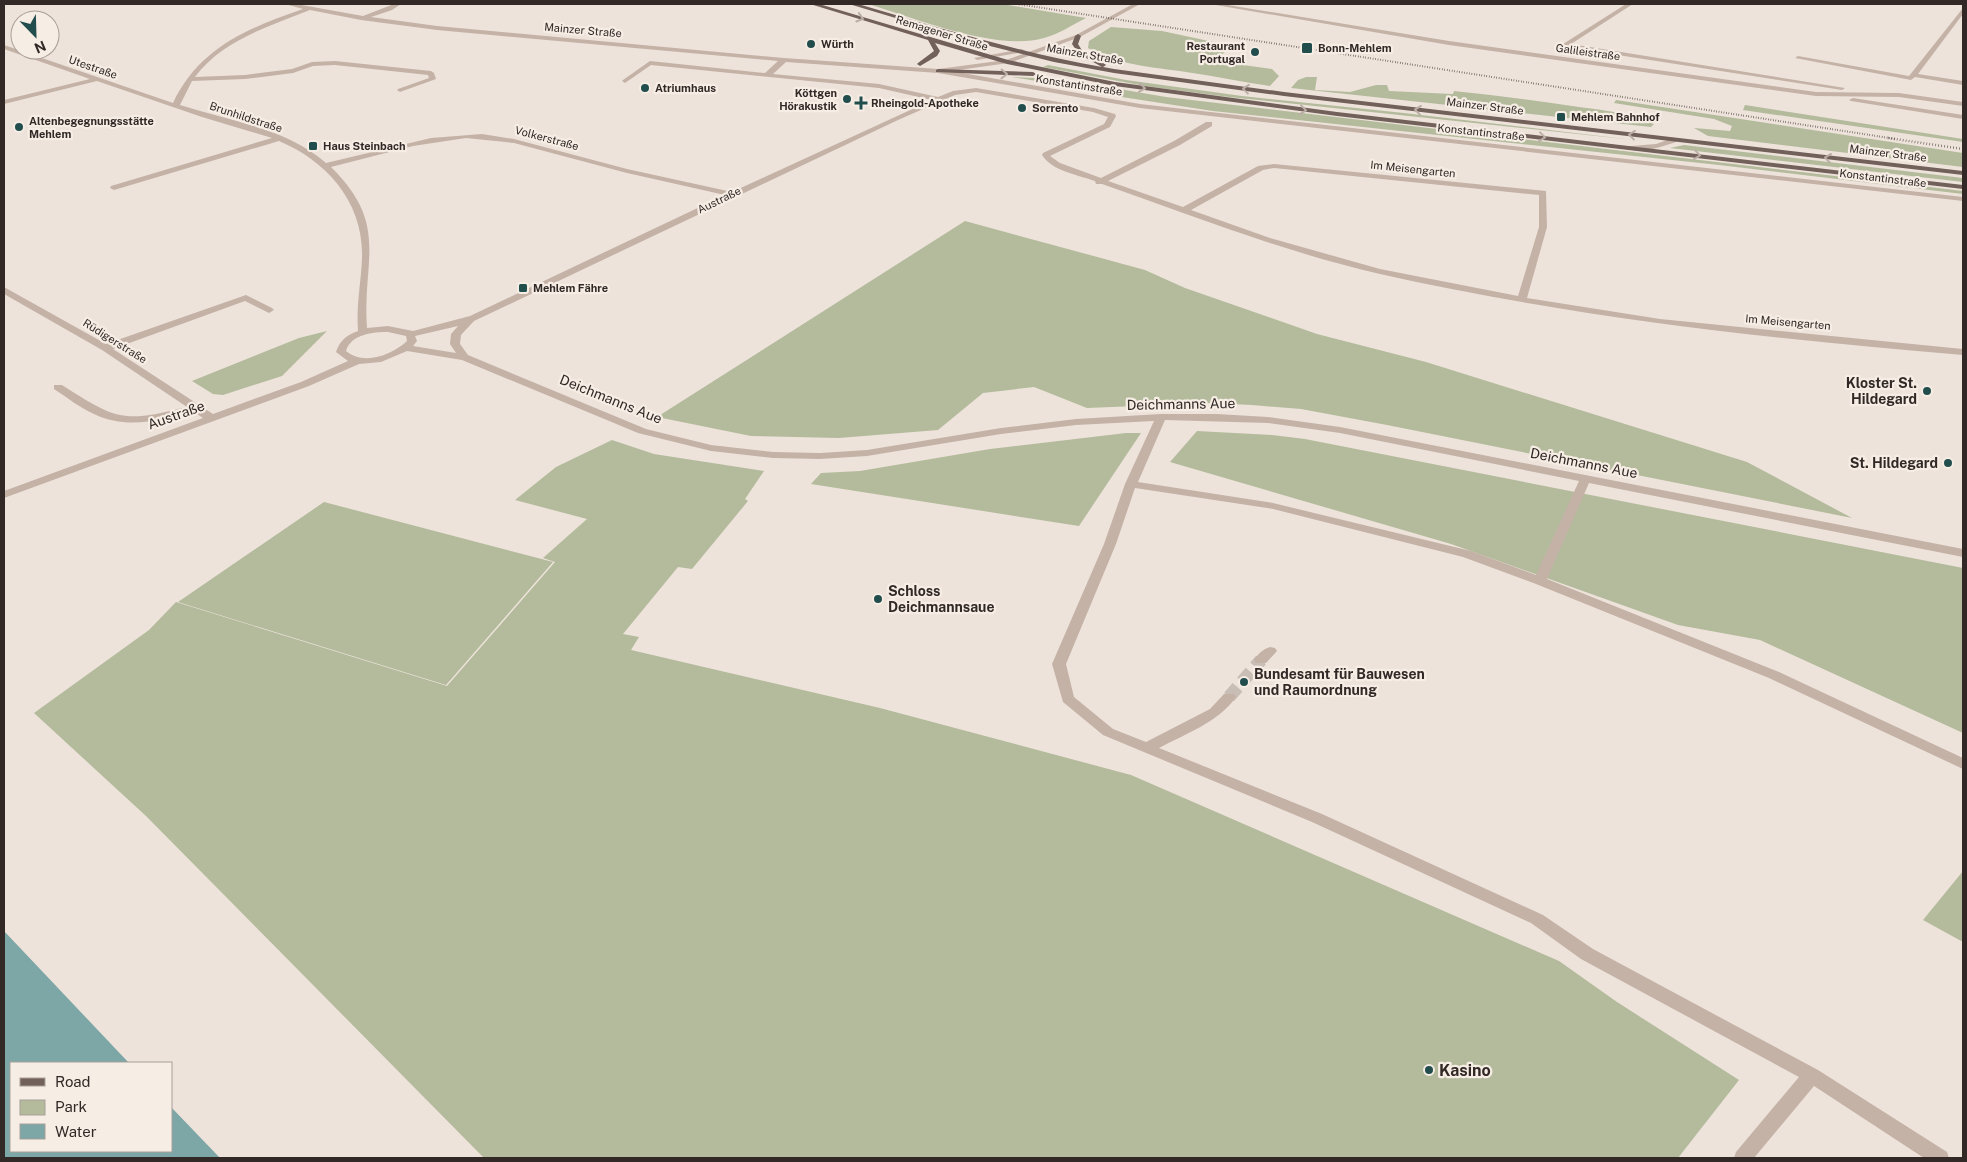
<svg xmlns="http://www.w3.org/2000/svg" width="1967" height="1162" font-family="'Public Sans',sans-serif">
<style>
.green{fill:#b3bb9c}
.water{fill:#7ca7a6}
.lines{fill:none;stroke-linecap:round;stroke-linejoin:round}
.minor-tunnel{stroke:#c8beb6;stroke-width:13;stroke-dasharray:13 7;stroke-linecap:butt}
.minor{fill:#c4b2a7;fill-rule:evenodd}
.major{fill:#72605a;fill-rule:evenodd}
.rail-far1{stroke:#322927;stroke-width:2;stroke-dasharray:0.5 2;stroke-linecap:butt}
.rail{stroke:#322927;stroke-width:2.5;stroke-dasharray:0.5 2.5;stroke-linecap:butt}
.oneway{stroke:#bbaea6}
.poi-dot{fill:#214e4d;stroke:#f6ede5;stroke-width:2}
.labels{text-anchor:middle;stroke-width:4.5;stroke-linejoin:round;paint-order:stroke}
.far-street-label{font-size:11px;fill:#322927;stroke:#f6ede5}
.far-poi-label{font-size:11px;font-weight:bold;fill:#322927;stroke:#f6ede5;text-anchor:start}
.poi-label{font-size:14px;font-weight:bold;fill:#322927;stroke:#f6ede5;text-anchor:end}
.street-label{font-size:14px;fill:#322927;stroke:#f6ede5}
.near-poi-label{font-size:16px;font-weight:bold;fill:#322927;stroke:#f6ede5;text-anchor:start}
</style>
<rect width="100%" height="100%" fill="#eee3da"/>
<!-- green -->
<path class="green" d="M 868,4 L 1002,4 L 1086,18 C 1072,25 1059,34 1044,38 C 997,52 915,18 868,4 Z
M 1111,27 L 1162,31 L 1232,46 L 1214,61 L 1272,69 L 1279,76 L 1270,86 C 1242,82 1214,76 1186,72 C 1153,67 1117,65 1088,48 L 1089,41 Z
M 1048,65 L 1126,80 L 1242,96 L 1404,113 L 1634,140 L 1229,97 L 1145,86 L 1043,67 Z
M 1011,77 L 1060,79 L 1166,97 L 1963,191 L 1963,194 L 1719,165 L 1213,111 L 1089,92 L 1089,89 Z
M 1306,77 L 1317,77 L 1315,90 L 1350,92 L 1376,85 L 1387,85 L 1389,91 L 1453,94 L 1454,91 C 1494,95 1533,100 1572,106 C 1600,110 1628,112 1654,124 L 1651,127 L 1291,88 L 1298,80 Z
M 1616,100 L 1963,153 L 1963,167 L 1708,136 L 1694,128 L 1730,131 L 1732,126 L 1714,119 L 1614,103 Z
M 1745,105 L 1963,139 L 1963,142 L 1743,110 Z
M 1684,145 L 1963,178 L 1963,182 L 1670,148 Z
M 965,221 L 1145,270 L 1185,288 L 1317,334 L 1426,362 L 1747,462 L 1852,518 L 1387,425 L 1301,409 L 1252,405 L 1211,403 L 1087,408 L 1034,387 L 983,393 L 938,430 L 839,438 L 751,436 L 657,417 Z
M 327,331 L 282,376 L 223,395 L 213,394 L 192,381 L 299,338 Z
M 1197,431 L 1272,435 L 1305,439 L 1963,568 L 1963,733 L 1760,640 L 1678,625 L 1451,544 L 1170,462 Z
M 1126,433 L 1141,433 L 1079,526 L 811,484 L 821,473 L 860,471 L 990,449 Z
M 612,440 L 654,454 L 764,471 L 745,499 L 748,501 L 692,569 L 678,567 L 623,634 L 639,637 L 631,650 L 880,708 L 1131,775 L 1559,961 L 1617,1002 L 1739,1080 L 1678,1158 L 484,1158 L 146,816 L 34,713 L 149,630 L 176,602 L 447,686 L 555,562 L 543,558 L 587,519 L 515,500 L 556,467 Z
M 324,502 L 553,562 L 446,685 L 178,602 Z
M 1963,871 L 1963,942 L 1923,920 Z"/>
<!-- water -->
<path class="water" d="M 4,931 L 129,1063 L 11,1063 L 11,1151 L 171,1151 L 171,1107 L 220,1158 L 4,1158 Z"/>
<g class="lines">
<!-- minor-tunnel -->
<path class="minor-tunnel" d="M 1229,697 L 1261,660"/>
<!-- minor -->
<path class="minor" d="M 285,4 L 296,4 L 363,16 L 394,4 L 401,4 L 392,10 L 371,17 L 437,26 L 784,58 L 938,69 L 1006,60 L 1076,35 L 1133,4 L 1140,4 L 1080,37 L 1009,63 L 951,71 L 1140,104 L 1963,197 L 1963,201 L 1140,108 L 938,73 L 786,62 L 773,74 L 879,84 L 938,97 L 953,91 L 976,88 L 1094,108 L 1115,114 L 1116,116 L 1110,127 L 1050,156 L 1060,163 L 1101,178 L 1174,141 L 1206,122 L 1212,122 L 1212,126 L 1180,145 L 1108,181 L 1183,207 L 1258,166 L 1274,164 L 1546,191 L 1547,227 L 1527,298 L 1660,319 L 1963,349 L 1963,355 C 1767,339 1572,317 1380,274 C 1284,252 1193,216 1102,184 L 1096,184 L 1095,181 C 1078,175 1052,171 1042,155 L 1043,153 L 1104,124 L 1108,117 L 1093,112 L 976,92 L 955,95 L 898,120 L 474,321 L 461,335 L 460,344 L 468,355 L 646,429 L 711,445 L 773,452 L 820,453 L 867,450 L 1001,428 L 1076,419 L 1161,414 L 1217,414 L 1268,417 L 1340,427 L 1963,549 L 1963,557 L 1589,483 L 1547,579 L 1779,672 L 1963,758 L 1963,769 L 1769,678 L 1536,584 L 1463,557 L 1273,509 L 1135,488 L 1116,544 L 1066,664 L 1074,697 L 1113,729 L 1146,742 L 1210,709 L 1224,694 L 1234,694 L 1236,697 C 1219,722 1185,734 1159,748 L 1322,814 L 1543,915 L 1593,949 L 1818,1070 L 1947,1152 L 1949,1158 L 1924,1158 L 1814,1086 L 1754,1158 L 1734,1158 L 1736,1152 L 1799,1077 L 1581,959 L 1531,923 L 1312,822 L 1103,735 L 1063,702 L 1052,664 L 1104,544 L 1125,484 L 1154,421 L 1076,425 L 1001,434 L 867,456 L 820,459 L 773,458 L 711,451 L 638,433 L 462,360 L 407,351 L 381,362 L 359,364 L 309,386 L 4,498 L 4,491 L 203,418 L 194,412 C 161,420 127,430 94,414 C 80,408 68,398 54,389 L 54,385 L 62,385 C 117,420 122,423 187,407 L 102,350 L 4,294 L 4,287 L 106,344 L 246,295 L 272,308 L 274,310 L 269,313 L 245,301 L 113,349 L 213,414 L 301,382 L 348,361 L 336,352 C 340,340 347,335 358,331 C 356,306 361,283 362,258 C 364,203 327,161 279,141 L 114,190 L 110,188 L 111,186 L 272,138 L 202,117 L 97,81 L 4,104 L 4,100 L 90,79 L 4,49 L 4,45 L 173,103 C 199,48 248,28 303,9 ZM 310,10 L 361,20 L 437,30 L 778,61 L 765,73 L 650,61 L 623,80 L 622,81 L 625,83 L 651,65 L 879,88 L 932,100 L 732,192 L 627,169 L 514,139 L 482,134 L 431,138 L 326,163 C 286,128 229,121 180,105 L 192,81 L 245,79 L 293,73 L 313,66 L 335,65 L 428,75 L 429,78 L 398,89 L 397,90 L 400,92 L 436,79 L 434,73 L 431,71 L 335,61 L 312,62 L 292,69 L 245,75 L 195,77 C 222,40 270,26 310,10 ZM 466,138 L 514,143 L 627,173 L 725,195 L 470,316 L 413,331 L 388,326 L 367,328 C 362,260 390,225 331,167 L 413,146 ZM 1274,168 L 1539,195 L 1539,227 L 1518,296 L 1380,269 L 1270,238 L 1191,210 L 1263,170 ZM 458,326 L 451,334 L 450,344 L 456,353 L 413,346 L 417,341 L 415,336 ZM 388,332 L 406,336 L 407,341 C 392,355 364,366 346,351 C 351,334 373,332 388,332 ZM 1165,420 L 1268,423 L 1340,433 L 1579,481 L 1536,575 L 1471,551 L 1273,503 L 1138,482 Z
M 1210,4 L 1222,4 L 1449,41 L 1816,92 L 1899,93 L 1963,102 L 1963,106 L 1899,97 L 1816,96 L 1449,45 Z
M 1626,4 L 1633,4 L 1571,44 L 1845,88 L 1842,90 L 1560,46 Z
M 1963,8 L 1963,14 L 1918,74 L 1963,81 L 1963,85 L 1915,77 L 1911,80 L 1795,58 L 1798,56 L 1909,76 Z
M 1022,49 L 1025,51 L 1024,52 L 977,60 L 974,58 Z
M 1853,98 L 1963,115 L 1963,119 L 1851,101 L 1849,100 Z
M 1673,138 L 1677,140 L 1676,142 C 1664,146 1638,155 1627,148 L 1631,146 L 1656,144 Z
M 1270,647 L 1275,648 L 1277,651 L 1266,663 L 1256,663 L 1254,660 C 1258,654 1263,649 1270,647 Z"/>
<!-- major -->
<path class="major" d="M 810,4 L 819,4 L 1008,60 L 1115,82 L 1337,112 L 1963,185 L 1963,189 L 1337,116 L 1115,86 L 1007,64 L 935,43 L 940,51 L 937,56 L 920,66 L 917,64 L 918,63 L 934,51 L 928,40 Z
M 849,4 L 858,4 C 939,28 1019,52 1102,67 L 1079,54 L 1072,44 L 1075,36 L 1078,34 L 1081,36 L 1078,44 L 1083,52 L 1105,64 L 1106,65 L 1103,67 L 1114,69 L 1284,92 L 1963,171 L 1963,175 L 1284,96 L 1114,73 L 1054,62 L 982,44 Z
M 938,69 L 1033,72 L 1036,74 L 1033,76 L 936,72 L 936,70 Z"/>
<!-- rail-far1 -->
<path class="rail-far1" d="M 1017,4 L 1896,139"/>
<!-- rail -->
<path class="rail" d="M 1888,138 L 1963,149"/>
</g>
<!-- one-way arrows -->
<defs><path id="oneway-chevron" d="M-2-3.5L2.5 0L-2 3.5" fill="none" stroke-width="1.6" stroke-linecap="round" stroke-linejoin="round" transform="scale(1.25)"/></defs>
<g class="oneway">
<use href="#oneway-chevron" transform="translate(860 18) rotate(17)"/>
<use href="#oneway-chevron" transform="translate(1004 74) rotate(1)"/>
<use href="#oneway-chevron" transform="translate(1142 88) rotate(9)"/>
<use href="#oneway-chevron" transform="translate(1246 89) rotate(-173)"/>
<use href="#oneway-chevron" transform="translate(1303 110) rotate(7)"/>
<use href="#oneway-chevron" transform="translate(1418 110) rotate(-173)"/>
<use href="#oneway-chevron" transform="translate(1632 135) rotate(-173)"/>
<use href="#oneway-chevron" transform="translate(1542 137) rotate(7)"/>
<use href="#oneway-chevron" transform="translate(1697 155) rotate(7)"/>
<use href="#oneway-chevron" transform="translate(1828 158) rotate(-173)"/>
</g>
<!-- markers -->
<g class="poi-dot">
<circle cx="811" cy="44" r="5"/>
<rect x="1301" y="42" width="12" height="12" rx="2.5"/>
<circle cx="1255" cy="52" r="5"/>
<circle cx="645" cy="88" r="5"/>
<circle cx="847" cy="99" r="5"/>
<path d="M858.5 95.5h5v5h5v5h-5v5h-5v-5h-5v-5h5z"/>
<circle cx="1022" cy="108" r="5"/>
<rect x="1556" y="112" width="10" height="10" rx="2.5"/>
<circle cx="19" cy="127" r="5"/>
<rect x="308" y="141" width="10" height="10" rx="2.5"/>
<rect x="518" y="283" width="10" height="10" rx="2.5"/>
<circle cx="1927" cy="391" r="5"/>
<circle cx="1948" cy="463" r="5"/>
<circle cx="878" cy="599" r="5"/>
<circle cx="1244" cy="682" r="5"/>
<circle cx="1429" cy="1070" r="5"/>
</g>
<g class="labels">
<!-- far-street labels -->
<g class="far-street-label">
<text transform="translate(583 30) rotate(5)" y="4">Mainzer Straße</text>
<text transform="translate(942 33) rotate(17)" y="4">Remagener Straße</text>
<text transform="translate(1588 52) rotate(8)" y="4">Galileistraße</text>
<text transform="translate(1085 54) rotate(10)" y="4">Mainzer Straße</text>
<text transform="translate(93 67) rotate(19)" y="4">Utestraße</text>
<text transform="translate(1079 85) rotate(9)" y="4">Konstantinstraße</text>
<text transform="translate(1485 106) rotate(7)" y="4">Mainzer Straße</text>
<text transform="translate(246 117) rotate(18)" y="4">Brunhildstraße</text>
<text transform="translate(1481 132) rotate(6)" y="4">Konstantinstraße</text>
<text transform="translate(547 138) rotate(15)" y="4">Volkerstraße</text>
<text transform="translate(1888 153) rotate(7)" y="4">Mainzer Straße</text>
<text transform="translate(1413 169) rotate(6)" y="4">Im Meisengarten</text>
<text transform="translate(1883 178) rotate(7)" y="4">Konstantinstraße</text>
<text transform="translate(719 200) rotate(-26)" y="4">Austraße</text>
<text transform="translate(1788 322) rotate(5)" y="4">Im Meisengarten</text>
<text transform="translate(115 341) rotate(32)" y="4">Rüdigerstraße</text>
</g>
<!-- far-poi labels -->
<g class="far-poi-label">
<text x="821" y="48">Würth</text>
<text x="1245" y="50" text-anchor="end">Restaurant<tspan x="1245" dy="13">Portugal</tspan></text>
<text x="1318" y="52">Bonn-Mehlem</text>
<text x="655" y="92">Atriumhaus</text>
<text x="837" y="97" text-anchor="end">Köttgen<tspan x="837" dy="13">Hörakustik</tspan></text>
<text x="871" y="107">Rheingold-Apotheke</text>
<text x="1032" y="112">Sorrento</text>
<text x="1571" y="121">Mehlem Bahnhof</text>
<text x="29" y="125">Altenbegegnungsstätte<tspan x="29" dy="13">Mehlem</tspan></text>
<text x="323" y="150">Haus Steinbach</text>
<text x="533" y="292">Mehlem Fähre</text>
</g>
<!-- poi labels -->
<g class="poi-label">
<text x="1917" y="388">Kloster St.<tspan x="1917" dy="16">Hildegard</tspan></text>
<text x="1938" y="468">St. Hildegard</text>
<text x="888" y="596" text-anchor="start">Schloss<tspan x="888" dy="16">Deichmannsaue</tspan></text>
<text x="1254" y="679" text-anchor="start">Bundesamt für Bauwesen<tspan x="1254" dy="16">und Raumordnung</tspan></text>
</g>
<!-- street labels -->
<g class="street-label">
<text transform="translate(611 399) rotate(22)" y="5">Deichmanns Aue</text>
<text transform="translate(1181 404) rotate(-1)" y="5">Deichmanns Aue</text>
<text transform="translate(176 415) rotate(-20)" y="5">Austraße</text>
<text transform="translate(1584 463) rotate(11)" y="5">Deichmanns Aue</text>
</g>
<!-- near-poi labels -->
<g class="near-poi-label">
<text x="1439" y="1076">Kasino</text>
</g>
</g>
<!-- border -->
<rect width="1967" height="1162" fill="none" stroke="#322927" stroke-width="10"/>
<!-- legend -->
<rect x="10" y="1062" width="162" height="90" fill="#f6ede5" stroke="#a89f99"/>
<rect x="20" y="1078" width="25" height="8" fill="#72605a" stroke="#a89f99"/>
<text x="55" y="1087" font-size="15" fill="#322927">Road</text>
<rect x="20" y="1100" width="25" height="15" fill="#b3bb9c" stroke="#a89f99"/>
<text x="55" y="1112" font-size="15" fill="#322927">Park</text>
<rect x="20" y="1124" width="25" height="15" fill="#7ca7a6" stroke="#a89f99"/>
<text x="55" y="1137" font-size="15" fill="#322927">Water</text>
<!-- north arrow -->
<g transform="translate(35 35) rotate(157)"><circle r="24" fill="#f6ede5" stroke="#a89f99"/>
<path d="M0-4L9 19L0 12L-9 19Z" fill="#214e4d"/>
<text y="-8" font-size="14" font-weight="bold" text-anchor="middle" fill="#322927">N</text>
</g>
</svg>
